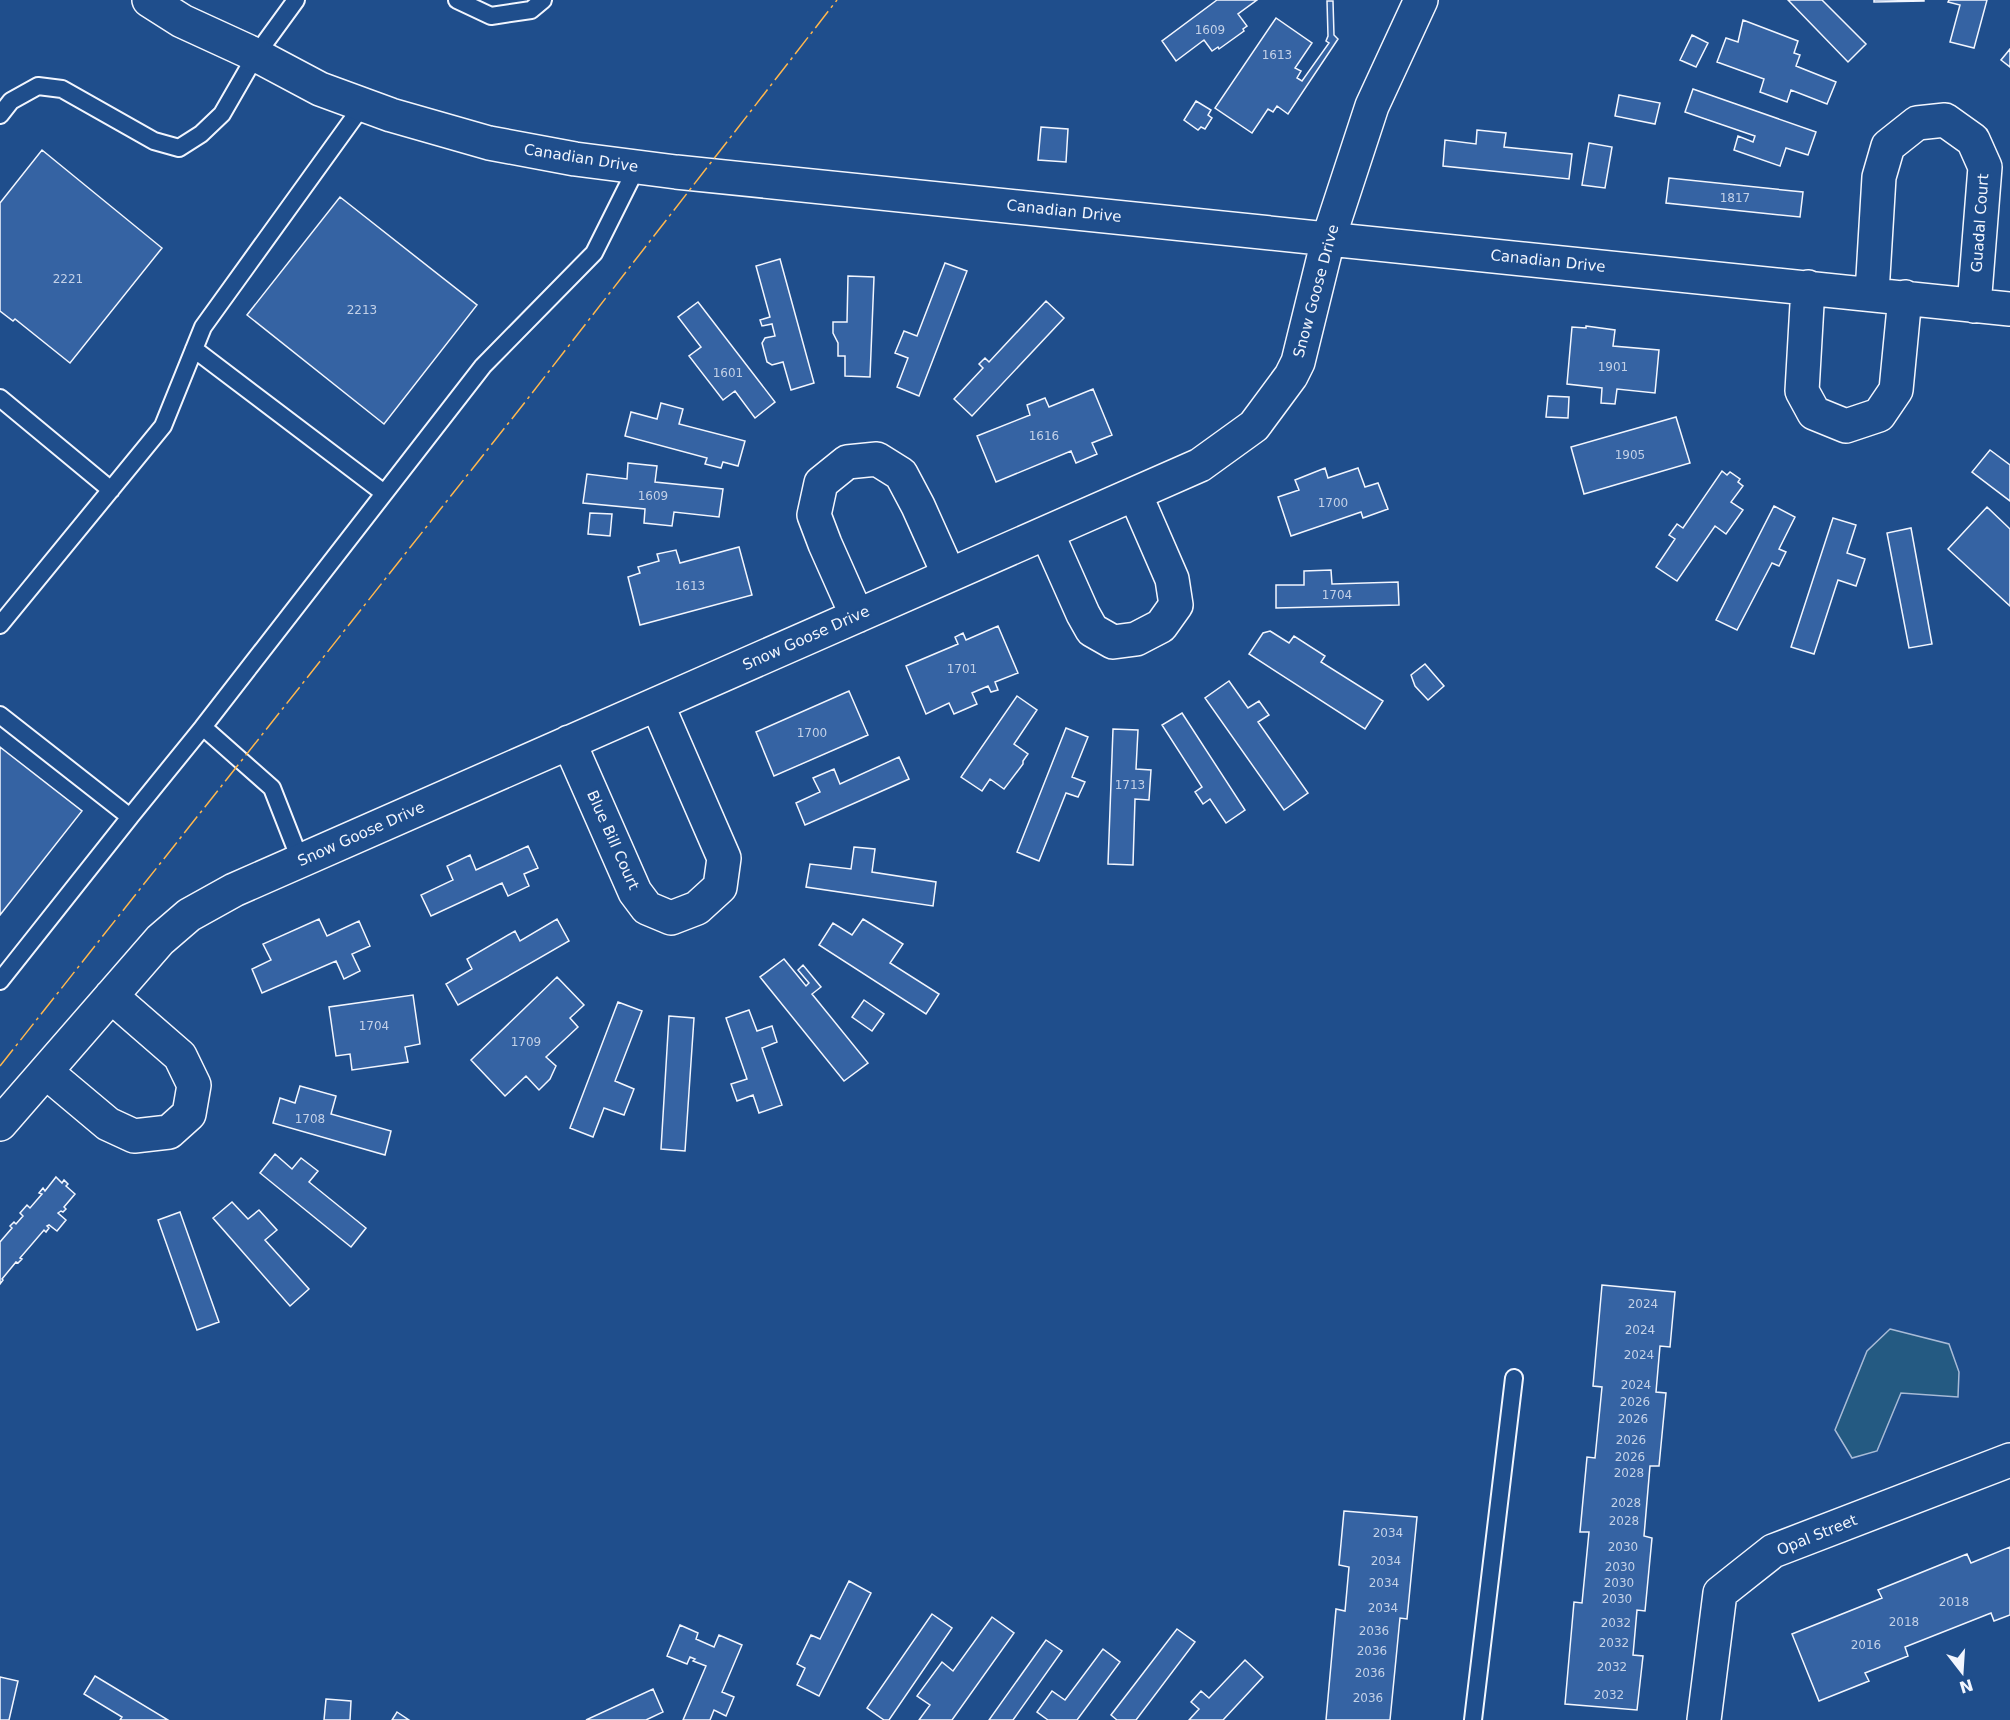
<svg xmlns="http://www.w3.org/2000/svg" width="2010" height="1720" font-family="'DejaVu Sans',sans-serif">
<style>
.green{fill:#245a82;stroke:#a8bbd7;stroke-width:1.5}
.building{fill:#3563a3;stroke:#f2f6ff;stroke-width:1.5}
.lines{fill:none;stroke-linecap:round;stroke-linejoin:round}
.service-casing{stroke:#f2f6ff;stroke-width:20}
.minor-casing{stroke:#f2f6ff;stroke-width:36}
.service{stroke:#1f4e8c;stroke-width:16}
.minor{stroke:#1f4e8c;stroke-width:33}
.power{stroke:#ffb74d;stroke-width:1.5;stroke-dasharray:21 4.5 3 4.5;stroke-linecap:butt}
.labels{text-anchor:middle;stroke-width:4.5;stroke-linejoin:round;paint-order:stroke}
.number-label{font-size:12px;fill:#c3d1e8}
.street-label{font-size:15px;fill:#f2f6ff;stroke:#1f4e8c}
</style>
<rect width="100%" height="100%" fill="#1f4e8c"/>
<!-- green -->
<path class="green" d="M 1890,1329 L 1949,1344 L 1959,1372 L 1958,1397 L 1901,1393 L 1877,1451 L 1852,1458 L 1835,1430 L 1867,1351 Z"/>
<!-- building -->
<path class="building" d="M 1217,0 L 1257,0 L 1238,14 L 1247,26 L 1243,29 L 1244,31 L 1219,49 L 1218,47 L 1212,51 L 1204,40 L 1176,61 L 1162,41 Z
M 1788,0 L 1822,0 L 1866,44 L 1848,62 Z
M 1874,0 L 1924,0 L 1924,1 L 1874,2 Z
M 1949,0 L 1987,0 L 1974,48 L 1950,42 L 1960,5 L 1948,2 Z
M 1327,1 L 1333,1 L 1334,35 L 1338,39 L 1288,114 L 1277,106 L 1273,112 L 1268,109 L 1252,133 L 1215,108 L 1276,18 L 1312,43 L 1295,68 L 1301,71 L 1297,78 L 1302,81 L 1329,43 L 1326,41 L 1328,36 Z
M 1743,20 L 1798,41 L 1794,53 L 1800,55 L 1796,66 L 1836,82 L 1827,104 L 1791,90 L 1787,102 L 1760,92 L 1764,79 L 1717,62 L 1726,38 L 1738,42 Z
M 1692,35 L 1708,43 L 1696,67 L 1680,60 Z
M 2010,49 L 2010,67 L 2001,60 Z
M 1693,89 L 1816,132 L 1808,155 L 1786,148 L 1780,166 L 1734,150 L 1738,136 L 1753,142 L 1755,136 L 1685,112 Z
M 1619,95 L 1660,103 L 1655,124 L 1615,116 Z
M 1196,101 L 1211,110 L 1208,115 L 1212,118 L 1205,129 L 1201,127 L 1198,130 L 1184,120 Z
M 1041,127 L 1068,129 L 1066,162 L 1038,160 Z
M 1477,130 L 1506,133 L 1504,147 L 1572,154 L 1569,179 L 1443,166 L 1445,140 L 1476,144 Z
M 1589,143 L 1612,147 L 1605,188 L 1582,185 Z
M 42,150 L 162,248 L 70,363 L 15,319 L 13,321 L 0,311 L 0,203 Z
M 1669,178 L 1803,192 L 1800,217 L 1666,203 Z
M 340,197 L 477,305 L 384,424 L 247,315 Z
M 780,259 L 814,383 L 791,390 L 783,362 L 772,365 L 767,362 L 762,343 L 765,338 L 775,336 L 772,324 L 762,326 L 760,320 L 770,317 L 756,266 Z
M 945,263 L 967,271 L 919,396 L 897,387 L 908,358 L 895,353 L 904,331 L 917,336 Z
M 848,276 L 874,277 L 870,377 L 845,376 L 845,356 L 838,356 L 838,343 L 833,333 L 833,322 L 847,322 Z
M 1046,301 L 1064,318 L 972,416 L 954,399 L 983,368 L 979,364 L 985,358 L 989,362 Z
M 698,302 L 775,402 L 755,418 L 735,391 L 723,400 L 689,356 L 701,347 L 678,317 Z
M 1586,326 L 1615,330 L 1613,346 L 1659,350 L 1655,393 L 1617,389 L 1615,404 L 1601,403 L 1602,388 L 1567,384 L 1572,327 L 1586,328 Z
M 1093,389 L 1112,435 L 1092,443 L 1097,454 L 1076,463 L 1071,451 L 996,482 L 977,436 L 1030,415 L 1027,405 L 1045,398 L 1049,407 Z
M 1548,396 L 1569,397 L 1568,418 L 1546,417 Z
M 661,403 L 683,409 L 679,424 L 745,441 L 738,466 L 723,462 L 721,468 L 705,464 L 707,458 L 625,436 L 631,412 L 657,419 Z
M 1676,417 L 1690,463 L 1584,494 L 1571,447 Z
M 1990,450 L 2010,465 L 2010,501 L 1972,472 Z
M 628,463 L 657,466 L 655,482 L 723,489 L 719,517 L 674,512 L 672,526 L 644,523 L 645,509 L 583,503 L 587,474 L 627,479 Z
M 1325,468 L 1328,478 L 1358,468 L 1365,487 L 1378,483 L 1388,509 L 1363,518 L 1361,512 L 1291,536 L 1278,497 L 1299,490 L 1295,480 Z
M 1722,471 L 1727,475 L 1730,472 L 1740,479 L 1738,482 L 1743,486 L 1731,502 L 1743,510 L 1726,534 L 1715,526 L 1677,581 L 1656,567 L 1675,539 L 1669,535 L 1677,524 L 1683,528 Z
M 1774,506 L 1795,517 L 1779,549 L 1786,552 L 1779,566 L 1772,563 L 1737,630 L 1716,620 Z
M 1987,507 L 2010,529 L 2010,606 L 1948,549 Z
M 590,513 L 612,514 L 610,536 L 588,534 Z
M 1833,518 L 1856,525 L 1847,553 L 1865,559 L 1856,586 L 1838,580 L 1814,654 L 1791,647 Z
M 1911,528 L 1932,644 L 1909,648 L 1887,533 Z
M 739,547 L 752,595 L 640,625 L 628,577 L 640,573 L 638,567 L 659,561 L 657,554 L 676,550 L 680,563 Z
M 1331,570 L 1332,584 L 1398,582 L 1399,605 L 1276,608 L 1276,585 L 1304,585 L 1304,571 Z
M 998,626 L 1018,673 L 995,682 L 998,690 L 991,692 L 988,686 L 972,693 L 977,704 L 954,714 L 949,703 L 926,714 L 906,666 L 958,644 L 955,637 L 963,633 L 966,640 Z
M 1270,631 L 1289,643 L 1294,636 L 1325,656 L 1321,662 L 1383,701 L 1365,729 L 1249,654 L 1263,633 Z
M 1425,664 L 1444,686 L 1428,700 L 1415,686 L 1411,675 Z
M 1229,681 L 1248,708 L 1259,701 L 1269,715 L 1258,722 L 1308,793 L 1284,810 L 1205,698 Z
M 849,691 L 868,735 L 774,776 L 756,732 Z
M 1017,696 L 1037,710 L 1014,744 L 1028,754 L 1023,761 L 1023,764 L 1004,789 L 990,779 L 982,791 L 961,777 Z
M 1182,713 L 1245,810 L 1226,823 L 1210,799 L 1203,804 L 1195,792 L 1202,787 L 1162,725 Z
M 1066,728 L 1088,737 L 1072,777 L 1085,782 L 1078,797 L 1066,793 L 1039,861 L 1017,852 Z
M 1113,729 L 1138,730 L 1136,769 L 1151,770 L 1149,800 L 1135,799 L 1133,865 L 1108,864 Z
M 0,747 L 82,811 L 0,915 Z
M 899,757 L 909,779 L 805,825 L 796,803 L 820,792 L 813,778 L 834,769 L 840,784 Z
M 528,846 L 538,868 L 524,874 L 529,886 L 508,896 L 502,883 L 431,916 L 421,895 L 453,880 L 447,866 L 470,855 L 476,870 Z
M 854,847 L 875,849 L 872,872 L 936,882 L 933,906 L 806,887 L 810,864 L 851,869 Z
M 319,919 L 327,936 L 359,921 L 370,946 L 352,954 L 360,971 L 344,979 L 336,961 L 262,993 L 252,969 L 271,960 L 263,944 Z
M 557,919 L 569,941 L 458,1005 L 446,984 L 472,969 L 467,959 L 515,931 L 520,941 Z
M 863,919 L 903,944 L 890,963 L 939,994 L 926,1014 L 819,945 L 833,923 L 852,935 Z
M 784,959 L 806,986 L 809,983 L 798,970 L 803,965 L 821,987 L 812,994 L 868,1063 L 844,1081 L 760,977 Z
M 557,977 L 584,1005 L 570,1018 L 578,1027 L 546,1057 L 556,1066 L 550,1079 L 539,1090 L 526,1076 L 505,1096 L 471,1060 Z
M 413,995 L 420,1044 L 405,1047 L 408,1062 L 352,1070 L 350,1054 L 336,1056 L 329,1007 Z
M 864,1000 L 884,1014 L 872,1031 L 852,1017 Z
M 618,1002 L 642,1011 L 615,1081 L 634,1089 L 624,1115 L 604,1108 L 593,1137 L 570,1128 Z
M 749,1010 L 757,1031 L 772,1026 L 777,1042 L 762,1048 L 782,1105 L 759,1113 L 753,1095 L 737,1101 L 731,1084 L 747,1079 L 726,1018 Z
M 669,1016 L 694,1018 L 685,1151 L 661,1149 Z
M 300,1086 L 336,1096 L 331,1114 L 391,1131 L 385,1155 L 273,1123 L 280,1098 L 295,1103 Z
M 275,1154 L 292,1169 L 301,1158 L 318,1171 L 309,1182 L 366,1228 L 351,1247 L 260,1173 Z
M 56,1177 L 62,1183 L 64,1180 L 68,1184 L 66,1186 L 75,1194 L 64,1207 L 66,1209 L 63,1212 L 61,1211 L 58,1213 L 66,1220 L 57,1231 L 49,1225 L 47,1226 L 49,1228 L 46,1232 L 44,1230 L 20,1258 L 22,1259 L 18,1263 L 16,1262 L 2,1279 L 3,1280 L 0,1284 L 0,1242 L 12,1228 L 10,1226 L 14,1222 L 16,1224 L 23,1216 L 20,1213 L 27,1205 L 30,1208 L 42,1194 L 39,1193 L 43,1188 L 45,1191 Z
M 232,1202 L 248,1219 L 259,1210 L 277,1230 L 265,1240 L 309,1289 L 290,1306 L 213,1218 Z
M 180,1212 L 219,1322 L 197,1330 L 158,1220 Z
M 1602,1285 L 1675,1292 L 1670,1347 L 1660,1346 L 1656,1392 L 1666,1393 L 1659,1466 L 1650,1466 L 1644,1536 L 1652,1538 L 1645,1611 L 1637,1610 L 1633,1655 L 1643,1656 L 1637,1710 L 1565,1704 L 1574,1602 L 1582,1603 L 1589,1532 L 1580,1532 L 1587,1457 L 1595,1458 L 1602,1387 L 1593,1386 Z
M 1344,1511 L 1417,1517 L 1407,1619 L 1400,1618 L 1390,1720 L 1326,1720 L 1336,1609 L 1345,1611 L 1349,1567 L 1339,1565 Z
M 2010,1547 L 2010,1615 L 1994,1621 L 1991,1613 L 1905,1647 L 1908,1656 L 1865,1673 L 1869,1681 L 1819,1701 L 1792,1634 L 1882,1598 L 1878,1590 L 1967,1554 L 1971,1563 Z
M 849,1581 L 871,1593 L 819,1696 L 797,1685 L 805,1668 L 797,1664 L 811,1635 L 820,1639 Z
M 932,1614 L 952,1628 L 889,1720 L 884,1720 L 867,1708 Z
M 992,1617 L 1014,1633 L 952,1720 L 919,1720 L 930,1705 L 917,1696 L 942,1662 L 953,1671 Z
M 680,1625 L 698,1633 L 696,1639 L 714,1647 L 719,1635 L 742,1645 L 722,1692 L 734,1697 L 726,1716 L 714,1710 L 710,1720 L 683,1720 L 706,1666 L 693,1661 L 695,1659 L 690,1657 L 687,1664 L 667,1656 Z
M 1177,1629 L 1195,1642 L 1136,1720 L 1117,1720 L 1111,1715 Z
M 1046,1640 L 1062,1651 L 1013,1720 L 989,1720 Z
M 1103,1649 L 1120,1662 L 1077,1720 L 1048,1720 L 1037,1712 L 1052,1691 L 1065,1700 Z
M 1245,1660 L 1263,1677 L 1223,1720 L 1189,1720 L 1199,1709 L 1191,1702 L 1201,1691 L 1209,1698 Z
M 95,1676 L 168,1720 L 120,1720 L 122,1717 L 84,1694 Z
M 0,1677 L 18,1681 L 9,1720 L 0,1720 Z
M 653,1689 L 663,1712 L 646,1720 L 586,1720 Z
M 326,1699 L 351,1701 L 350,1720 L 324,1720 Z
M 397,1712 L 409,1720 L 392,1720 Z"/>
<g class="lines">
<!-- service casing -->
<g class="service-casing">
<path id="service" d="M 457,0 L 491,16 L 531,10 L 543,0
M 0,115 L 11,101 L 38,86 L 62,89 L 154,141 L 179,148 L 201,134 L 222,114 L 256,55 L 296,0
M 194,349 L 384,493
M 0,398 L 111,490
M 0,625 L 163,426 L 203,327 L 363,105
M 0,715 L 130,817 L 0,981
M 130,817 L 203,727
M 301,862 L 272,788 L 203,727 L 483,366 L 594,253 L 637,167
M 1473,1720 L 1514,1378"/>
</g>
<!-- minor casing -->
<g class="minor-casing">
<path id="minor" d="M 149,0 L 182,21 L 256,55 L 320,89 L 391,115 L 489,143 L 575,159 L 676,172 L 2010,309
M 1808,287 L 1802,391 L 1814,413 L 1846,426 L 1879,415 L 1896,390 L 1905,297
M 1872,293 L 1879,177 L 1888,146 L 1917,123 L 1945,120 L 1973,140 L 1985,167 L 1974,306
M 1047,533 L 1083,614 L 1092,630 L 1113,642 L 1136,639 L 1161,626 L 1176,605 L 1172,579 L 1135,494
M 857,616 L 825,544 L 814,515 L 821,483 L 847,462 L 877,459 L 901,474 L 918,506 L 949,575
M 569,742 L 635,892 L 647,908 L 671,918 L 697,908 L 720,887 L 724,858 L 657,704
M 46,1072 L 108,1124 L 134,1136 L 169,1132 L 189,1114 L 194,1085 L 180,1056 L 111,996
M 0,1124 L 160,940 L 189,915 L 234,890 L 1200,465 L 1254,426 L 1291,376 L 1298,362 L 1328,240 L 1372,106 L 1421,0
M 1704,1720 L 1720,1593 L 1773,1551 L 2010,1460"/>
</g>
<!-- service -->
<use href="#service" class="service"/>
<!-- minor -->
<use href="#minor" class="minor"/>
<!-- power -->
<path class="power" d="M 0,1066 L 522,406 L 837,0"/>
</g>
<g class="labels">
<!-- number labels -->
<g class="number-label">
<text x="1210" y="34">1609</text>
<text x="1277" y="59">1613</text>
<text x="1735" y="202">1817</text>
<text x="68" y="283">2221</text>
<text x="362" y="314">2213</text>
<text x="1613" y="371">1901</text>
<text x="728" y="377">1601</text>
<text x="1044" y="440">1616</text>
<text x="1630" y="459">1905</text>
<text x="653" y="500">1609</text>
<text x="1333" y="507">1700</text>
<text x="690" y="590">1613</text>
<text x="1337" y="599">1704</text>
<text x="962" y="673">1701</text>
<text x="812" y="737">1700</text>
<text x="1130" y="789">1713</text>
<text x="374" y="1030">1704</text>
<text x="526" y="1046">1709</text>
<text x="310" y="1123">1708</text>
<text x="1643" y="1308">2024</text>
<text x="1640" y="1334">2024</text>
<text x="1639" y="1359">2024</text>
<text x="1636" y="1389">2024</text>
<text x="1635" y="1406">2026</text>
<text x="1633" y="1423">2026</text>
<text x="1631" y="1444">2026</text>
<text x="1630" y="1461">2026</text>
<text x="1629" y="1477">2028</text>
<text x="1626" y="1507">2028</text>
<text x="1624" y="1525">2028</text>
<text x="1388" y="1537">2034</text>
<text x="1623" y="1551">2030</text>
<text x="1386" y="1565">2034</text>
<text x="1620" y="1571">2030</text>
<text x="1384" y="1587">2034</text>
<text x="1619" y="1587">2030</text>
<text x="1617" y="1603">2030</text>
<text x="1954" y="1606">2018</text>
<text x="1383" y="1612">2034</text>
<text x="1904" y="1626">2018</text>
<text x="1616" y="1627">2032</text>
<text x="1374" y="1635">2036</text>
<text x="1614" y="1647">2032</text>
<text x="1866" y="1649">2016</text>
<text x="1372" y="1655">2036</text>
<text x="1612" y="1671">2032</text>
<text x="1370" y="1677">2036</text>
<text x="1609" y="1699">2032</text>
<text x="1368" y="1702">2036</text>
</g>
<!-- street labels -->
<g class="street-label">
<text transform="translate(581 158) rotate(9)" y="5">Canadian Drive</text>
<text transform="translate(1064 211) rotate(6)" y="5">Canadian Drive</text>
<text transform="translate(1980 223) rotate(-86)" y="5">Guadal Court</text>
<text transform="translate(1548 261) rotate(6)" y="5">Canadian Drive</text>
<text transform="translate(1316 291) rotate(-75)" y="5">Snow Goose Drive</text>
<text transform="translate(806 638) rotate(-24)" y="5">Snow Goose Drive</text>
<text transform="translate(361 834) rotate(-24)" y="5">Snow Goose Drive</text>
<text transform="translate(613 840) rotate(66)" y="5">Blue Bill Court</text>
<text transform="translate(1817 1535) rotate(-22)" y="5">Opal Street</text>
</g>
</g>
<!-- north arrow -->
<g transform="translate(1962 1672) rotate(163)" stroke="#1f4e8c" stroke-width="4.5" paint-order="stroke">
<path d="M0-4.5L10 22L0 15L-10 22Z" fill="#f2f6ff"/>
<text y="-9" font-size="16" font-weight="bold" text-anchor="middle" fill="#f2f6ff">N</text>
</g>
</svg>
